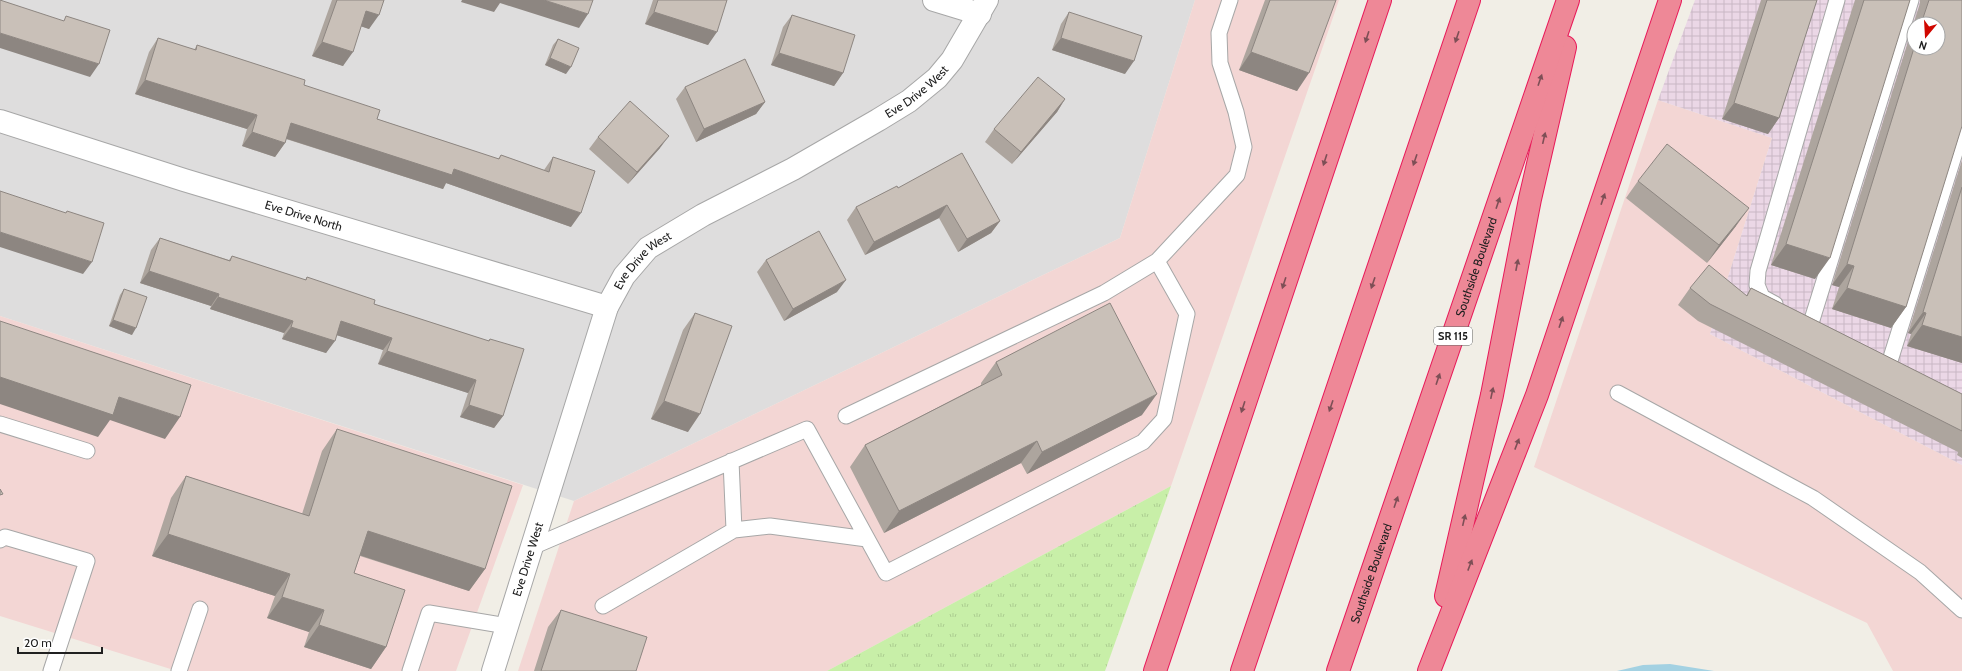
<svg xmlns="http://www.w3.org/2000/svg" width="1962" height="671" font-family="Cabin,sans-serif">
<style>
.residential{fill:#dedddd}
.commercial{fill:#f3d6d4}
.industrial{fill:url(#industrial-grid);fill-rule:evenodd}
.grass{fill:url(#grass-tufts)}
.water{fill:#a3d1e2}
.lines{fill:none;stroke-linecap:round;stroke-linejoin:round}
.lane-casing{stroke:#a7a7a7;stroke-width:17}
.street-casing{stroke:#a7a7a7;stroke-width:24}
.highway-casing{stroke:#e81959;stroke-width:24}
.lane{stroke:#fff;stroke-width:15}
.street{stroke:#fff;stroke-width:22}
.highway{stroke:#ee8897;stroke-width:22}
.wall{fill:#ada59e;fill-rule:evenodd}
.shaded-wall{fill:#8d8681}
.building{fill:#c9c0b8;stroke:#8d8681}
.oneway{fill:#7d4f56}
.labels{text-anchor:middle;stroke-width:3;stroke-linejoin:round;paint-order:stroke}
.shield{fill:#fff;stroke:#636363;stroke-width:1}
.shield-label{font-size:11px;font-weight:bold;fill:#202020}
.street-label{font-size:12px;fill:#202020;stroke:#fff}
</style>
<defs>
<pattern id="industrial-grid" width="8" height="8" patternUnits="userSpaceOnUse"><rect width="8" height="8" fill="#ebd7e6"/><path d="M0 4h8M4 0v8" fill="none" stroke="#c9b8c5"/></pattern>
<pattern id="grass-tufts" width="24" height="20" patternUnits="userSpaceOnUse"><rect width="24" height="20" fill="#c8efa8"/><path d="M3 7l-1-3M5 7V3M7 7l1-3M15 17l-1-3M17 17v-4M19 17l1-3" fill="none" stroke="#accd90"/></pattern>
</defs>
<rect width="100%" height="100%" fill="#f1eee6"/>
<!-- residential -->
<path class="residential" d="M 0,0 L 1195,0 L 1120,238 L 574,501 L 0,316 Z"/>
<!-- commercial -->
<path class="commercial" d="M 1195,0 L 1339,0 L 1171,486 L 827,671 L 518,671 L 574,501 L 1120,238 Z
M 1658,100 L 1772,138 L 1710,334 L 1962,465 L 1962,671 L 1893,671 L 1867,623 L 1534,467 Z
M 0,316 L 523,485 L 456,671 L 177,671 L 0,616 Z"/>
<!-- industrial -->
<path class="industrial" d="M 1695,0 L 1962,0 L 1962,465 L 1710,334 L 1772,138 L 1658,100 ZM 1914,24 L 1938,24 L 1938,48 L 1914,48 Z"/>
<!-- grass -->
<path class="grass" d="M 1171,486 L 1105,671 L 827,671 Z"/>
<!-- water -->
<path class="water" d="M 1670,664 L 1714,671 L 1617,671 L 1643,665 Z"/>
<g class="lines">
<!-- lane casing -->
<g class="lane-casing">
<path id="lane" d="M 1775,304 L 1762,297 L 1757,285 L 1758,271 L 1837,0
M 1811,323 L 1911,0
M 1889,364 L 1962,130
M 1618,393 L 1813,498 L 1920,572 L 1962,610
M 846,416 L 1104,293 L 1157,261
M 0,424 L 87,451
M 731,461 L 734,530
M 0,540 L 5,537 L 87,561 L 51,671
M 532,547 L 807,429 L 886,573 L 1143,442 L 1164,419 L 1187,314 L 1157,261 L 1237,175 L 1244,147 L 1236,112 L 1220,63 L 1219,33 L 1230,0
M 603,606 L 734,530 L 770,526 L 867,539
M 179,671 L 200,609
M 410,671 L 429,613 L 507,626"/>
</g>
<!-- street casing -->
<g class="street-casing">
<g id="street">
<path d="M 934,0 L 980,14"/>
<path id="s1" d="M 0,121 L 184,180 L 607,307"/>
<path id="s2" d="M 493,671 L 607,307 L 624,276 L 648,248 L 703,215 L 793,169 L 878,120 L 909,101 L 937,78 L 952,60 L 987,0"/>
</g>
</g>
<!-- highway casing -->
<g class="highway-casing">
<g id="highway">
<path d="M 1446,596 L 1492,395 L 1530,199 L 1565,47"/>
<path d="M 1155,671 L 1380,0"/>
<path d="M 1242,671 L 1469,0"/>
<path id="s3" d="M 1338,671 L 1568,0"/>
<path d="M 1429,671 L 1537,395 L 1670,0"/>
</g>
</g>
<!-- lane -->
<use href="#lane" class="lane"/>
<!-- street -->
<use href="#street" class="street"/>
<!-- highway -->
<use href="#highway" class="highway"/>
</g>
<!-- wall -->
<path class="wall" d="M 332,0 L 384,0 L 369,29 L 361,26 L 343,66 L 312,56 Z
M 653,0 L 727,0 L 708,45 L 645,24 Z
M 1265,0 L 1336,0 L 1297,91 L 1239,70 Z
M 1761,0 L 1817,0 L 1779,118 L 1768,134 L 1722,119 Z
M 1855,0 L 1910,0 L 1815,279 L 1771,265 Z
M 1920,0 L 1962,0 L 1906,307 L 1891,328 L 1832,309 L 1839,287 L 1832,285 L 1920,3 ZM 1914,24 L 1938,24 L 1914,48 Z
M 1069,12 L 1125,74 L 1052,50 L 1061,24 Z
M 792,15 L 843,73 L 834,86 L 771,65 L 783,27 Z
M 158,38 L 194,50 L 197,45 L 304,85 L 377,119 L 498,159 L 501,155 L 544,170 L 553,157 L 571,227 L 446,183 L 443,189 L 286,139 L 285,143 L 275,157 L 242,146 L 247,129 L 135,94 L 149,52 Z
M 558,39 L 566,74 L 545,65 L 553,45 Z
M 685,87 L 765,102 L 756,114 L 696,142 L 676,99 Z
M 1065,99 L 1057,112 L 1012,164 L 985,142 L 994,129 Z
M 598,137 L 660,148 L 628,184 L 589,149 Z
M 1962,160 L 1962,363 L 1907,346 L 1911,334 L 1908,333 Z
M 1638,181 L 1736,226 L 1707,263 L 1626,198 Z
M 898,188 L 1000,221 L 991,233 L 958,252 L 939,218 L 865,255 L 847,220 L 856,207 Z
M 160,238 L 229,260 L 232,256 L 305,280 L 307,277 L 374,304 L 488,341 L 490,339 L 503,416 L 494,428 L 460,417 L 468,393 L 378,364 L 383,350 L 337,335 L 326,353 L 282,339 L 284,333 L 210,309 L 211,306 L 140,283 L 151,250 Z
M 766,260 L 837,292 L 784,321 L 757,272 Z
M 1690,288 L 1746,296 L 1751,288 L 1962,394 L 1962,458 L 1957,455 L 1958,452 L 1698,321 L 1678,305 Z
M 124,289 L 132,335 L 109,326 L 120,295 Z
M 695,313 L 688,432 L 651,419 L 683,330 Z
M 996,362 L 1142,415 L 1027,474 L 1021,463 L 884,533 L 850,467 L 865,445 L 981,385 L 981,383 Z
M 337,429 L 485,569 L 469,591 L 360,556 L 354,573 L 386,647 L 371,669 L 304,647 L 309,632 L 267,618 L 275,596 L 152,556 L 171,498 L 186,476 L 302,514 L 322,451 Z
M 561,610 L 636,671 L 534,671 L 548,627 Z"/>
<!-- shaded-wall -->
<path class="shaded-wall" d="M 462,0 L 544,0 L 588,14 L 579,28 L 500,3 L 494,12 L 461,2 Z
M 366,11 L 379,15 L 369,29 L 357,25 Z
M 654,12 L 717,32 L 708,45 L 645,24 Z
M 0,33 L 99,64 L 90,77 L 0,48 Z
M 1061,38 L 1134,61 L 1125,74 L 1052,50 Z
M 322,42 L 353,52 L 343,66 L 312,56 Z
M 1251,52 L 1309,73 L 1297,91 L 1239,70 Z
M 779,53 L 843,73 L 834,86 L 771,65 Z
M 550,58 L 571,67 L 566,74 L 545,65 Z
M 145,80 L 257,115 L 247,129 L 135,94 Z
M 1065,99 L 1057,112 L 1012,164 L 1021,152 Z
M 765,102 L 756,114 L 696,142 L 704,129 Z
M 1734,103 L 1779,118 L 1768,134 L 1722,119 Z
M 291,123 L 454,169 L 581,213 L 571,227 L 446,183 L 443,189 L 281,137 Z
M 252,132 L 285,143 L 275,157 L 242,146 Z
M 669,136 L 660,148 L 628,184 L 637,172 Z
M 947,205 L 939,218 L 865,255 L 874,242 Z
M 1749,208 L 1736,226 L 1707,263 L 1719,245 Z
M 1000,221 L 991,233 L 958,252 L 967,239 Z
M 0,232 L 92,262 L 83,274 L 0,247 Z
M 1786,244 L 1830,258 L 1815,279 L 1771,265 Z
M 1847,264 L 1854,266 L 1839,287 L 1832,285 Z
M 149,271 L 219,294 L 211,306 L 140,283 Z
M 846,280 L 837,292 L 784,321 L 793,309 Z
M 1847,288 L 1906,307 L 1891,328 L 1832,309 Z
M 218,297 L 293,321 L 284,333 L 210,309 Z
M 1923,312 L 1926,313 L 1911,334 L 1908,333 Z
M 113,320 L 136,328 L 132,335 L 109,326 Z
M 341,321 L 392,338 L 383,350 L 333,334 Z
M 1922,325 L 1962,337 L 1962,363 L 1907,346 Z
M 291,327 L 335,341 L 326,353 L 282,339 Z
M 387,351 L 476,380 L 468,393 L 378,364 Z
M 0,377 L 119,397 L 180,417 L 165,439 L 110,420 L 98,437 L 0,404 Z
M 1157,394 L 1142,415 L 1027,474 L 1042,452 Z
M 664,401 L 700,414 L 688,432 L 651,419 Z
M 469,405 L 503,416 L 494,428 L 460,417 Z
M 1037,441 L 1021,463 L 884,533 L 899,511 Z
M 368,531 L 485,569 L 469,591 L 353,553 Z
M 168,534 L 290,574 L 275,596 L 152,556 Z
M 282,597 L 324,610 L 309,632 L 267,618 Z
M 319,625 L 386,647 L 371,669 L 304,647 Z"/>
<!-- building -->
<path class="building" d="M 0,0 L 64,21 L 66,16 L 110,30 L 99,64 L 0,33 Z
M 337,0 L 384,0 L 379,15 L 366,11 L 353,52 L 322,42 Z
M 544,0 L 593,0 L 588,14 Z
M 658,0 L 727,0 L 717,32 L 654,12 Z
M 1270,0 L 1336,0 L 1309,73 L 1251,52 Z
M 1767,0 L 1817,0 L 1779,118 L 1734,103 Z
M 1864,0 L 1910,0 L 1830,258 L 1786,244 Z
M 1929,0 L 1962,0 L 1962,126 L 1906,307 L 1847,288 L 1854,266 L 1847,264 L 1914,48 L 1938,48 L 1938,24 L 1921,24 Z
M 1069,12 L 1142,36 L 1134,61 L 1061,38 Z
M 792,15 L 855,35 L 843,73 L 779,53 Z
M 158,38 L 196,50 L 197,45 L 305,80 L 304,85 L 380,110 L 377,119 L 499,159 L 501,155 L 549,172 L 553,157 L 595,171 L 581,213 L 454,169 L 452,175 L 291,123 L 285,143 L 252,132 L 257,115 L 145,80 Z
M 558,39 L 579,48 L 571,67 L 550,58 Z
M 745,59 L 765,102 L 704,129 L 685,87 Z
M 1038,77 L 1065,99 L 1021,152 L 994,129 Z
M 630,101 L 669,136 L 637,172 L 598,137 Z
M 1667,144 L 1749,208 L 1719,245 L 1638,181 Z
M 962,153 L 1000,221 L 967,239 L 947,205 L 874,242 L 856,207 L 897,186 L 898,188 Z
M 1962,187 L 1962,337 L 1922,325 L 1926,313 L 1923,312 Z
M 0,191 L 66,213 L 67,211 L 104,223 L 92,262 L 0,232 Z
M 819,231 L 846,280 L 793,309 L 766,260 Z
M 160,238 L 230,261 L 232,256 L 306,280 L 307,277 L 375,300 L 374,304 L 489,341 L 490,339 L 524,349 L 503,416 L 469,405 L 476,380 L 387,351 L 392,338 L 341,321 L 335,341 L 291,327 L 293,321 L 218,297 L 219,294 L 149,271 Z
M 1709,265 L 1747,296 L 1751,288 L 1962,394 L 1962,431 L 1710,304 L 1690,288 Z
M 124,289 L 147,297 L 136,328 L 113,320 Z
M 1110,303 L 1157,394 L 1042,452 L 1037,441 L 899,511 L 865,445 L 1002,375 L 996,362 Z
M 695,313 L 732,326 L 700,414 L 664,401 Z
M 0,321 L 191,385 L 180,417 L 119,397 L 113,415 L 0,377 Z
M 337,429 L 512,486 L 485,569 L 368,531 L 354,573 L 405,590 L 386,647 L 319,625 L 324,610 L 282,597 L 290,574 L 168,534 L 186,476 L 309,516 Z
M 0,489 L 3,494 L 0,495 Z
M 561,610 L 647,637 L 636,671 L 541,671 Z"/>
<!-- one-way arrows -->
<defs><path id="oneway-solid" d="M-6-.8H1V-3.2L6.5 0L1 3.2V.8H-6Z"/></defs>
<g class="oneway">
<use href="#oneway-solid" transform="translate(1367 37) rotate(108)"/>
<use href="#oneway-solid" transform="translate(1457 37) rotate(109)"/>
<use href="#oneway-solid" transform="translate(1540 80) rotate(-71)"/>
<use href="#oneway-solid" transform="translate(1544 138) rotate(-77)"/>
<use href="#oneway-solid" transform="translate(1325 160) rotate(108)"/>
<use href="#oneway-solid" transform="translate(1415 160) rotate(109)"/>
<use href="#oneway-solid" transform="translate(1603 199) rotate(-71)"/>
<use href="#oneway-solid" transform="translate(1498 203) rotate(-71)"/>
<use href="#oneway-solid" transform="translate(1517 265) rotate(-79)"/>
<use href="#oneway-solid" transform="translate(1284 283) rotate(108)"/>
<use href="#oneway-solid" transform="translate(1373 283) rotate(109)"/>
<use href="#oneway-solid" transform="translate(1561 322) rotate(-71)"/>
<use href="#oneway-solid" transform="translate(1438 379) rotate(-71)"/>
<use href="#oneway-solid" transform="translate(1492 393) rotate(-78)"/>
<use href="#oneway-solid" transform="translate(1331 406) rotate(109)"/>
<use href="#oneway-solid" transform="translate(1243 407) rotate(108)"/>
<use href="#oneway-solid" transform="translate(1517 444) rotate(-69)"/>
<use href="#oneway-solid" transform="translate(1396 502) rotate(-71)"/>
<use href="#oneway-solid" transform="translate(1464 520) rotate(-77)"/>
<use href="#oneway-solid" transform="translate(1470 565) rotate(-69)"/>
</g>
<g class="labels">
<!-- shield labels -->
<rect class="shield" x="1434" y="327" width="38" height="18" rx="3"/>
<g class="shield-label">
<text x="1453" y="340">SR 115</text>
</g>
<!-- street labels -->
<g class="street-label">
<text dy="4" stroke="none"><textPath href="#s2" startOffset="765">Eve Drive West</textPath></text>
<text dy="4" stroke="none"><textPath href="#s1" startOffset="318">Eve Drive North</textPath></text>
<text dy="4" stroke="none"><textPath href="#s2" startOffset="441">Eve Drive West</textPath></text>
<text dy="4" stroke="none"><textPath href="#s3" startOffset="427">Southside Boulevard</textPath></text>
<text dy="4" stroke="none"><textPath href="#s2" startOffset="117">Eve Drive West</textPath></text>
<text dy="4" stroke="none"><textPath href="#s3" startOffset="103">Southside Boulevard</textPath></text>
</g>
</g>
<!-- north arrow -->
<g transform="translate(1926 36) rotate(198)"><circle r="19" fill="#ffffff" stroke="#a6a6a6"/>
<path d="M0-3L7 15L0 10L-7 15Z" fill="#d00700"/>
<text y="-6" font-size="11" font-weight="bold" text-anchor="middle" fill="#202020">N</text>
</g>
<!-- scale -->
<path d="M18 647v6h84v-6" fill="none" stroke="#202020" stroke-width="2"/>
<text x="24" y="647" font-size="12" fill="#202020" stroke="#ffffff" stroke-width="3" paint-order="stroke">20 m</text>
</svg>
